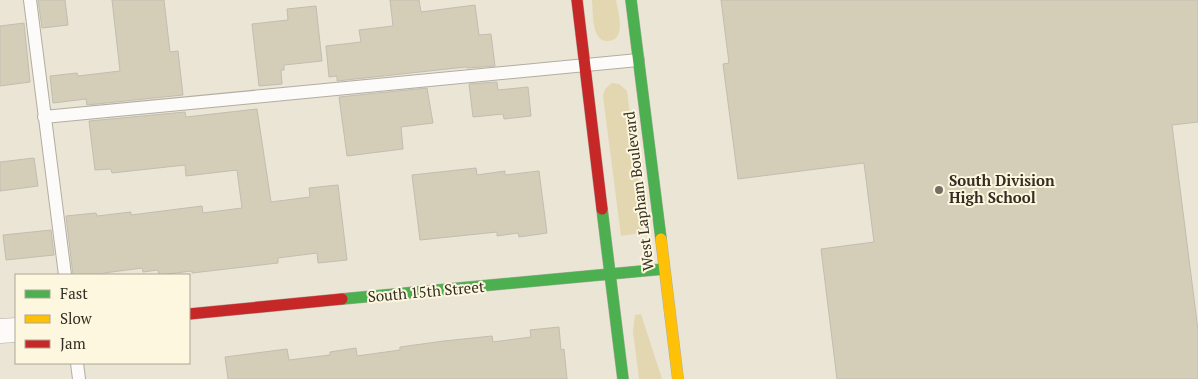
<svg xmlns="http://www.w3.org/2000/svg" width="1198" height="379" font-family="'PT Serif',serif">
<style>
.green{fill:#e2d7b0}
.building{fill:#d4ceb8;stroke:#c1bdb1}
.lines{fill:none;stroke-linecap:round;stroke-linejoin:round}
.lane-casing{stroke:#b1ada1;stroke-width:14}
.street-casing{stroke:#b1ada1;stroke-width:25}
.fast-casing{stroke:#b1ada1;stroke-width:12}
.slow-casing{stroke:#b1ada1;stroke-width:12}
.jam-casing{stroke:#b1ada1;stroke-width:12}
.lane{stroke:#fcfbf9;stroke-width:12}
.street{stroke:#fcfbf9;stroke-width:24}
.fast{stroke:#4caf50;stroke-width:11}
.slow{stroke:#ffc107;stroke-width:11}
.jam{stroke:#c62828;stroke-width:11}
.poi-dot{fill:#726e61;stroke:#fef7df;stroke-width:2}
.labels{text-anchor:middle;stroke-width:4;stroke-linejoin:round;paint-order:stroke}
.poi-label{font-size:15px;font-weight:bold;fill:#322e23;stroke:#fef7df;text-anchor:start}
.street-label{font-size:15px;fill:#322e23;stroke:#fef7df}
</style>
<rect width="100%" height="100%" fill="#eae5d5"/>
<!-- green -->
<path class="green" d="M 592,0 L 616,0 C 618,12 627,40 608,41 C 604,42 600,39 598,36 C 592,27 593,10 592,0 Z
M 612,83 L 619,84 L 627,91 L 643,216 L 641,233 L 621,236 L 603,96 L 605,89 Z
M 641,314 L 662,379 L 639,379 L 633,331 L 635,315 Z"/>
<!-- building -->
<path class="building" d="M 38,0 L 65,0 L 68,25 L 42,28 Z
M 112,0 L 164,0 L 170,52 L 178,51 L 183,95 L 87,105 L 86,99 L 53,103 L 50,76 L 77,73 L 78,76 L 120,71 Z
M 390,0 L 419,0 L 421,12 L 475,5 L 479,35 L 491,34 L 495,66 L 467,68 L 466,67 L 337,81 L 337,76 L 329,77 L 326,46 L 361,42 L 359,30 L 393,26 Z
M 721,0 L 1198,0 L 1198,122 L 1172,125 L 1198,330 L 1198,379 L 837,379 L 821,249 L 874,242 L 864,163 L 738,179 L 723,64 L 729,63 Z
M 316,6 L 322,61 L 284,65 L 284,70 L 281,70 L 282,84 L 259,86 L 252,24 L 288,20 L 287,9 Z
M 24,23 L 30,82 L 0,86 L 0,26 Z
M 497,82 L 498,90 L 528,87 L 531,116 L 504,119 L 503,114 L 473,117 L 469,84 Z
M 427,88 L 433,123 L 401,127 L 403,149 L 347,156 L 339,97 Z
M 257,109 L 271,202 L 310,197 L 309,188 L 338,185 L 347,260 L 318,263 L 317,253 L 278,258 L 278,263 L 192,273 L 192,271 L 159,275 L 158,270 L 143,272 L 142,268 L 104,273 L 104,275 L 73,275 L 66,216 L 96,213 L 97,216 L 131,212 L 131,215 L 202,206 L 203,213 L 242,208 L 237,170 L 186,176 L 185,165 L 112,173 L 111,169 L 95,170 L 89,121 L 185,112 L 186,117 Z
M 34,158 L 38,186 L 0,191 L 0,162 Z
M 476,168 L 477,175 L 505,171 L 505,175 L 539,171 L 547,233 L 519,237 L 518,233 L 497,236 L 497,232 L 420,240 L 412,175 Z
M 51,230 L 54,255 L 6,260 L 3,235 Z
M 559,327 L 561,350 L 564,349 L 567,379 L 228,379 L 225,357 L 287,349 L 289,360 L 330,355 L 330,352 L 356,348 L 357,356 L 400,350 L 400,347 L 444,341 L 492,336 L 493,342 L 531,337 L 530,330 Z"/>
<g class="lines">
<!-- lane casing -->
<g class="lane-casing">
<path id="lane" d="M 30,0 L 65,275
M 44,117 L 638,60
M 77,363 L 79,379"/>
</g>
<!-- street casing -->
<g class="street-casing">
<path id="street" d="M 0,331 L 16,330"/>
</g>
<!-- fast casing -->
<g class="fast-casing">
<path id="fast" d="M 631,0 L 661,239
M 602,209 L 623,379
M 342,299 L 664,269"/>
</g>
<!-- slow casing -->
<g class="slow-casing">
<path id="slow" d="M 661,239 L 678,379"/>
</g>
<!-- jam casing -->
<g class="jam-casing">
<path id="jam" d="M 577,0 L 602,209
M 189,314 L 342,299"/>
</g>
<!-- lane -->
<use href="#lane" class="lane"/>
<!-- street -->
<use href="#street" class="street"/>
<!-- fast -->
<use href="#fast" class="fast"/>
<!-- slow -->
<use href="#slow" class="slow"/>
<!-- jam -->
<use href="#jam" class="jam"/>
</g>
<!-- markers -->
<circle class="poi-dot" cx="939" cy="190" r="5"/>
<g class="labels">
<!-- poi labels -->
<g class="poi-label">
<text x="949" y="186">South Division<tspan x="949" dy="17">High School</tspan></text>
</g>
<!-- street labels -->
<g class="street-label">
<text transform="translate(639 191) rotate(-97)" y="5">West Lapham Boulevard</text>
<text transform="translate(426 292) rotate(-5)" y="5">South 15th Street</text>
</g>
</g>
<!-- legend -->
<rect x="15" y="274" width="175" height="90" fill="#fef7df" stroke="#aca794"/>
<rect x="25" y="290" width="25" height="8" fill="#4caf50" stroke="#aca794"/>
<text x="60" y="299" font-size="15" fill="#322e23">Fast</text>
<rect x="25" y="315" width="25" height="8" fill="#ffc107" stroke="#aca794"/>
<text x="60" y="324" font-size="15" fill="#322e23">Slow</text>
<rect x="25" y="340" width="25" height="8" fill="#c62828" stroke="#aca794"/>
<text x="60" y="349" font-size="15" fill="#322e23">Jam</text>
</svg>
